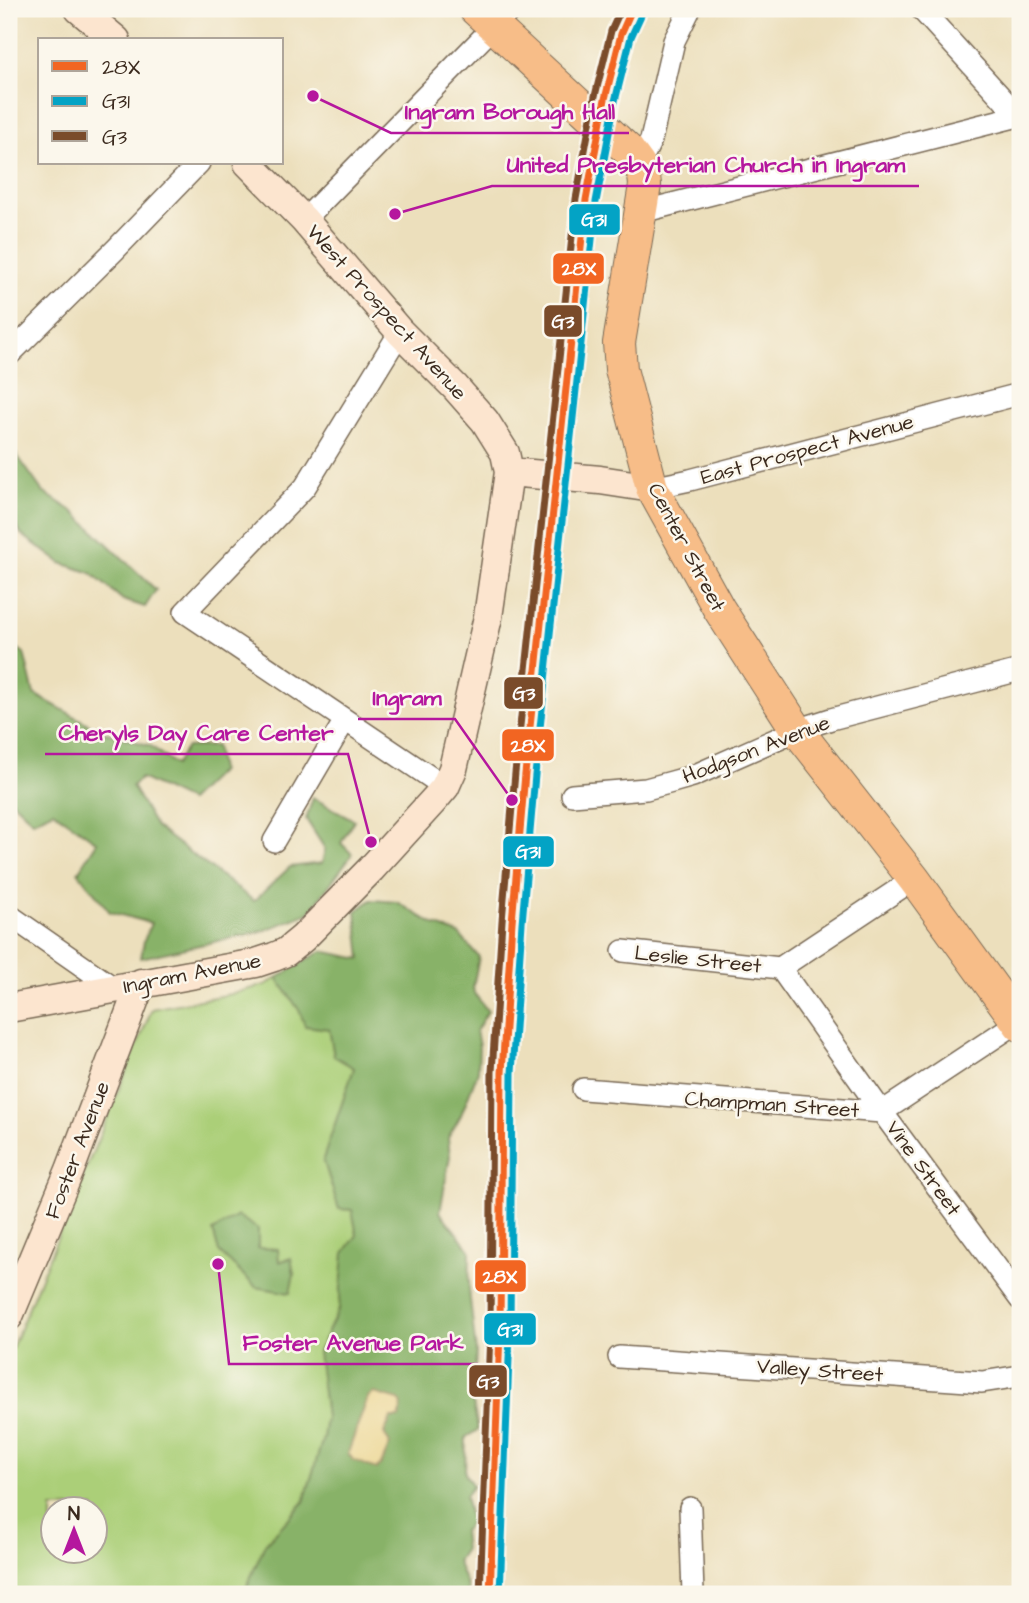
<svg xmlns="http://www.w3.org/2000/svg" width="1029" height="1603" font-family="'Architects Daughter',sans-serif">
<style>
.green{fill:#abcf78;stroke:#737c4b;stroke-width:2;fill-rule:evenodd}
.forest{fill:#88b268;stroke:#626e43;stroke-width:2}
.sand{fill:#eeda9e;stroke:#94825e;stroke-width:2}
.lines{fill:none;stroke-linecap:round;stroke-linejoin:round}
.street-casing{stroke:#796955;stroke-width:24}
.secondary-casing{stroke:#796955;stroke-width:31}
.primary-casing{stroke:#796955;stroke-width:34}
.street{stroke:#fff;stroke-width:21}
.secondary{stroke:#fce5cf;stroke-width:28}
.primary{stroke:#f7bd88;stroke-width:32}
.bus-1-casing{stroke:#fbf7ec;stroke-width:12}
.bus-2-casing{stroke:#fbf7ec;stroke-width:12}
.bus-3-casing{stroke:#fbf7ec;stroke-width:12}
.bus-1{stroke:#f26522;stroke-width:7}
.bus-2{stroke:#03a3c5;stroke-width:7}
.bus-3{stroke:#7a4b2a;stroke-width:7}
.labels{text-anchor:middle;stroke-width:5;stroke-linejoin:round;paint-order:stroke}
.street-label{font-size:21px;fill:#3b2a1e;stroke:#fbf7ec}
.leader{fill:none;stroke:#b5179e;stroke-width:2.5}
.callout-dot{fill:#b5179e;stroke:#fbf7ec;stroke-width:2.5}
.callout-label{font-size:23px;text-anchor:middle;font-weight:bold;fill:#b5179e;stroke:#fbf7ec;stroke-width:5;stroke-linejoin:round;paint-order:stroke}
.line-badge{stroke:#fbf7ec;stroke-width:2.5}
.badge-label{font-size:19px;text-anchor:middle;font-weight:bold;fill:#fff}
</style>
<rect width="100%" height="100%" fill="#fbf7ec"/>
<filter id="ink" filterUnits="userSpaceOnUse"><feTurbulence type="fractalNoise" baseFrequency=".0143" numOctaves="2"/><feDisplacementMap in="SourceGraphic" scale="14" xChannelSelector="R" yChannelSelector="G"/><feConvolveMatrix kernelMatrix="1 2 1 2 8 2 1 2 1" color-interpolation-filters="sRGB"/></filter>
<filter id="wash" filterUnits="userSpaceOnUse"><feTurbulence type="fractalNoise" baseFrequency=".00686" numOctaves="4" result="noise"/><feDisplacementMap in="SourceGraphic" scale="28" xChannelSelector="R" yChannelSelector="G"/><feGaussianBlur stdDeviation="1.57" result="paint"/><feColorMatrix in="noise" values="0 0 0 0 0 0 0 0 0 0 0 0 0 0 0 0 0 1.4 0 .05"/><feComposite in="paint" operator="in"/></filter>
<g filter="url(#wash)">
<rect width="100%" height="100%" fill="#ecdfbc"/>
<!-- green -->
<path class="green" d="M 296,968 L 386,1011 L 340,1594 L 9,1594 L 9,1355 L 152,1009 L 231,994 L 265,985 ZM 52,1508 L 94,1508 L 94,1550 L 52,1550 Z"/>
<!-- forest -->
<path class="forest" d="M 9,444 L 43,492 L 74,512 L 156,590 L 145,607 L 123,600 L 91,573 L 61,563 L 21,534 L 9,512 Z
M 9,642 L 24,653 L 34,694 L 101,731 L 151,746 L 175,765 L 187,747 L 216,746 L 220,771 L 189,801 L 141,778 L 132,786 L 156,827 L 254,901 L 290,867 L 322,863 L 325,849 L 306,819 L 313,798 L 354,820 L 341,843 L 352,854 L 309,913 L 263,931 L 141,958 L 144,941 L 151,923 L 110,912 L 78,872 L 97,842 L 53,811 L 33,821 L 9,798 Z
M 371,900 L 397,902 L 435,925 L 459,934 L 479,957 L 473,987 L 474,993 L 488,1011 L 476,1031 L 479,1046 L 478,1071 L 461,1115 L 448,1138 L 450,1156 L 440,1212 L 470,1250 L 469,1290 L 476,1352 L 473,1403 L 478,1430 L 466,1437 L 465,1474 L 473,1486 L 465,1496 L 471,1523 L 463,1531 L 465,1549 L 457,1561 L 469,1590 L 465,1594 L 252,1594 L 247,1586 L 265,1544 L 304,1502 L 323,1438 L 326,1418 L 318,1352 L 339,1309 L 344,1253 L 357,1235 L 352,1210 L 339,1209 L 323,1159 L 354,1068 L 334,1056 L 329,1029 L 305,1026 L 299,1010 L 277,978 L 322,951 L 361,959 L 356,911 Z
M 238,1216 L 258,1229 L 258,1248 L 278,1249 L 279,1262 L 291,1258 L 294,1274 L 290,1293 L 256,1287 L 219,1252 L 213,1231 Z"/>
<!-- sand -->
<path class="sand" d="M 374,1393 L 399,1400 L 402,1404 L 399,1418 L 391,1418 L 384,1433 L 390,1444 L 381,1465 L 376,1469 L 353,1460 L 348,1453 L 368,1397 Z"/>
</g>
<g filter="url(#ink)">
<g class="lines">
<!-- street casing -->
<g class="street-casing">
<path id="street" d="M 921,9 L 1020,118
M 639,165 L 651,140 L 674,41 L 690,9
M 641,212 L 1018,116
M 304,220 L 511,9
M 400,332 L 305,487 L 185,612 L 445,787
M 9,355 L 115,250 L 199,163
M 652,488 L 690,480 L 1020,394
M 572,795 L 646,789 L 672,782 L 693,776 L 797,730 L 831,719 L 1020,670
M 274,841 L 345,720
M 9,915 L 114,988
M 623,951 L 780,968 L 914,879
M 780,968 L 882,1112 L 1020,1299
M 583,1089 L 882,1112 L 1018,1022
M 619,1357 L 982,1382 L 1020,1376
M 690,1508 L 693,1594"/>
</g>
<!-- secondary casing -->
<g class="secondary-casing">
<path id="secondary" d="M 79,9 L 116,40
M 509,472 L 600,480 L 652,488
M 9,1008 L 256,963 L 274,957 L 286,952 L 303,938 L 371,869 L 434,800 L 445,787 L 453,769 L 488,617 L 509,472 L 505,453 L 485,421 L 455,387 L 400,332 L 304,220 L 248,163
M 9,1316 L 70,1170 L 141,983"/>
</g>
<!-- primary casing -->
<g class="primary-casing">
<path id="primary" d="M 475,9 L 628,150 L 639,165 L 644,176 L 645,185 L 619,343 L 621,369 L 652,488 L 719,609 L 797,730 L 914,879 L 1020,1025"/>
</g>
<!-- street -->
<use href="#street" class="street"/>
<!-- secondary -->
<use href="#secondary" class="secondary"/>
<!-- primary -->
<use href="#primary" class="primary"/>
<!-- bus-1 casing -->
<g class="bus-1-casing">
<path id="bus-1" d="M 490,1594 L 500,1332 L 502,1073 L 512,922 L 525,774 L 586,200 L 605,99 L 621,34 L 632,9"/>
</g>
<!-- bus-2 casing -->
<g class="bus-2-casing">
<path id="bus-2" d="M 500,1594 L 510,1332 L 512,1073 L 522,923 L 535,775 L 596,202 L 615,101 L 631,37 L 642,13"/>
</g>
<!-- bus-3 casing -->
<g class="bus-3-casing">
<path id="bus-3" d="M 480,1594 L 490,1332 L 492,1072 L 502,921 L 515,773 L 576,199 L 595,96 L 611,31 L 621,9"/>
</g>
<!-- bus-1 -->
<use href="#bus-1" class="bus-1"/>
<!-- bus-2 -->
<use href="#bus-2" class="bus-2"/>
<!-- bus-3 -->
<use href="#bus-3" class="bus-3"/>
</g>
</g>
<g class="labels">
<!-- street labels -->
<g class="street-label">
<text transform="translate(387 312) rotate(48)" y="7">West Prospect Avenue</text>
<text transform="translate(807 449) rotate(-15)" y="7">East Prospect Avenue</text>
<text transform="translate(687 547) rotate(62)" y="7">Center Street</text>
<text transform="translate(756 749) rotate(-21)" y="7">Hodgson Avenue</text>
<text transform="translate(698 959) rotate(6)" y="7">Leslie Street</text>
<text transform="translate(192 973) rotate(-11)" y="7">Ingram Avenue</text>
<text transform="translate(772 1104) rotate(4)" y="7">Champman Street</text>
<text transform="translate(77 1150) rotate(-69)" y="7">Foster Avenue</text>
<text transform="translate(924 1168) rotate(54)" y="7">Vine Street</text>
<text transform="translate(820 1370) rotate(4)" y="7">Valley Street</text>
</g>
</g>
<!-- callouts -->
<path class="leader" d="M313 96L391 133H629M395 214L492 186H919M512 800L455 719H358M371 842L348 754H45M218 1264L229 1364H478"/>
<g class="callout-dot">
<circle cx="313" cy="96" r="7"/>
<circle cx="395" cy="214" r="7"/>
<circle cx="512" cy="800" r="7"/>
<circle cx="371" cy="842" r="7"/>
<circle cx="218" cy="1264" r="7"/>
</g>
<g class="callout-label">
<text x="510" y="119">Ingram Borough Hall</text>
<text x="706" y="172">United Presbyterian Church in Ingram</text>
<text x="407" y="705">Ingram</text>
<text x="196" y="740">Cheryls Day Care Center</text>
<text x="353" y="1350">Foster Avenue Park</text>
</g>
<g class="line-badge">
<rect x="568" y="203" width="53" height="33" rx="7" fill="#03a3c5"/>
<rect x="552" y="252" width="53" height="33" rx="7" fill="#f26522"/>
<rect x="543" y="304" width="40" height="34" rx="7" fill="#7a4b2a"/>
<rect x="503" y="676" width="41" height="34" rx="7" fill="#7a4b2a"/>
<rect x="501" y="728" width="54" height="34" rx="7" fill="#f26522"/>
<rect x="502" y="835" width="53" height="33" rx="7" fill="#03a3c5"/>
<rect x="474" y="1259" width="53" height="34" rx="7" fill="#f26522"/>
<rect x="483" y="1312" width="54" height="34" rx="7" fill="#03a3c5"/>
<rect x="468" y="1364" width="40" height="34" rx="7" fill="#7a4b2a"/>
</g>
<g class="badge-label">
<text x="594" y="226">G31</text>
<text x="579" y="275">28X</text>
<text x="563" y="328">G3</text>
<text x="524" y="700">G3</text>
<text x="528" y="752">28X</text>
<text x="528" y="858">G31</text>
<text x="500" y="1283">28X</text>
<text x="510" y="1336">G31</text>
<text x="488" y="1388">G3</text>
</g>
<!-- margin -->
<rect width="1029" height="1603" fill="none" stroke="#fbf7ec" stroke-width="35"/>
<!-- legend -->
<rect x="38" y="38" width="245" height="126" fill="#fbf7ec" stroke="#aea59a" stroke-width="2"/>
<rect x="52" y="61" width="35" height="10" fill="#f26522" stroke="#aea59a" stroke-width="2"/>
<text x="102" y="74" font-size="21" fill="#3b2a1e">28X</text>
<rect x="52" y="96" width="35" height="10" fill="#03a3c5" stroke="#aea59a" stroke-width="2"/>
<text x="102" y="108" font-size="21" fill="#3b2a1e">G31</text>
<rect x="52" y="131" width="35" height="10" fill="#7a4b2a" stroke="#aea59a" stroke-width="2"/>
<text x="102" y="144" font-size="21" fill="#3b2a1e">G3</text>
<!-- north arrow -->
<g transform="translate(74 1530)"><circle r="33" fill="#fbf7ec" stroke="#aea59a" stroke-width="2"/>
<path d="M0-5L12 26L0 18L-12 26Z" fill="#b5179e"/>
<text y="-10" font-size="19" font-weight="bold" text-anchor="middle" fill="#3b2a1e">N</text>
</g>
</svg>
